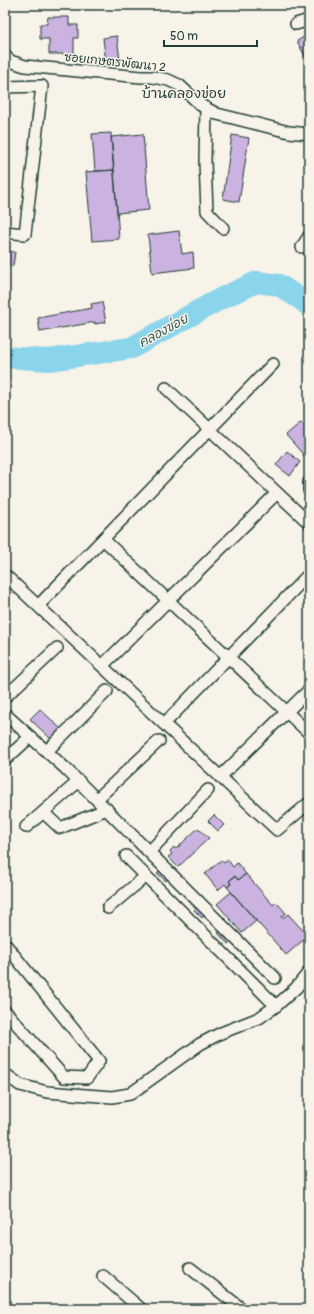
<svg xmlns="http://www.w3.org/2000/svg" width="314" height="1314" font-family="Pangolin,'Playpen Sans Thai',sans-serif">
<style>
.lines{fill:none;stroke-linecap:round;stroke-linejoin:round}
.river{stroke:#8bd5ec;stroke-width:22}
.building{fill:#cbb2e1;stroke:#1f3d34}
.minor-casing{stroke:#1f3d34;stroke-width:14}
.minor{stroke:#f7f3e8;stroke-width:11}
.labels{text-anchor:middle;stroke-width:3;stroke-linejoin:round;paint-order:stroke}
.street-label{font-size:12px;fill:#1f3d34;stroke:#f7f3e8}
.water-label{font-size:13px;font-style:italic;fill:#355b59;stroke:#f7f3e8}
.quarter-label{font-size:14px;fill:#1f3d34;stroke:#f7f3e8}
</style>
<rect width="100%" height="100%" fill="#f7f3e8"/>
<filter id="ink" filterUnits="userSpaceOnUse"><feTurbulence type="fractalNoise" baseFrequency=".025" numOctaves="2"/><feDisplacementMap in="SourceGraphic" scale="8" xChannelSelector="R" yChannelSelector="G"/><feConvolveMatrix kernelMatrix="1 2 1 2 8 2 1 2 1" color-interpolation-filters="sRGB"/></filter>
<g filter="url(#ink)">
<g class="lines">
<!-- river -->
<path class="river" d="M 5,357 L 49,360 L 131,348 L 222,298 L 257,282 L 279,285 L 302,300 L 309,306"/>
</g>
<!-- building -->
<path class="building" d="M 48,17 L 69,17 L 69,25 L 78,25 L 78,38 L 74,38 L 74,54 L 49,54 L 49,39 L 40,39 L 40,24 L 47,24 Z
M 309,34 L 309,64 L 297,41 Z
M 117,36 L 120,61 L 106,63 L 103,38 Z
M 111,133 L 114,170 L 95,171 L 92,134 Z
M 143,134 L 149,210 L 117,213 L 111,137 Z
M 232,135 L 249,138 L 239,202 L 223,199 Z
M 114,170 L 119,239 L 92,241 L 86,172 Z
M 179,231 L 182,254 L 193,252 L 194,268 L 152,273 L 148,235 Z
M 5,251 L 15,252 L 13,266 L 5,265 Z
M 102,302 L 106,322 L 95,324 L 95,322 L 40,332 L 38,318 L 92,308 L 91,304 Z
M 301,422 L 309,431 L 309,461 L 286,435 Z
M 287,451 L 300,462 L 290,476 L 276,465 Z
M 40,709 L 61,729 L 51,739 L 30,719 Z
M 214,815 L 224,825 L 218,831 L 208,821 Z
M 198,828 L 209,838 L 178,867 L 168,857 L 172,854 L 170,851 L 174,847 L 176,849 Z
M 221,860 L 224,863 L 228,860 L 233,867 L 237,863 L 246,874 L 238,880 L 235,876 L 229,881 L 231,884 L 227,887 L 225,884 L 218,890 L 205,874 Z
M 162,868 L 171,876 L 166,881 L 157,873 Z
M 246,874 L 273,905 L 276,902 L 286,913 L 281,917 L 283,918 L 288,914 L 308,936 L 286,955 L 227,887 L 231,884 L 229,881 L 235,876 L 238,880 Z
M 231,892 L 256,921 L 242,933 L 217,904 Z
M 198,906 L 206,914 L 202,918 L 194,910 Z
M 222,929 L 233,940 L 228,944 L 218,933 Z"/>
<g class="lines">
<!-- minor casing -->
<g class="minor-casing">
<path id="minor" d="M 296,24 L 309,20
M 5,56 L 10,61 L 25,66 L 141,77 L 153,77 L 168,80 L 179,85 L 202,106 L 217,114 L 289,132 L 309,134
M 5,87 L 42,86 L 25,234 L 5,232
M 206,108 L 205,162 L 207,211 L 223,228
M 302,247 L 309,236
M 166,388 L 309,523
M 309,482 L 309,490
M 103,539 L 309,733
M 5,575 L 277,830 L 309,803
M 38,606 L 273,364
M 102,666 L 277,493
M 5,697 L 57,648
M 5,714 L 65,768 L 275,978
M 164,724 L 309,574
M 47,751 L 107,691
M 5,760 L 30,737
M 220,777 L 309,690
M 97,799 L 159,741
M 43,812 L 60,828 L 107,809
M 26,827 L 79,781
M 150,851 L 208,790
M 126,856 L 276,1006
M 108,908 L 146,876
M 5,944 L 99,1061 L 87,1078 L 64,1077 L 5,1011
M 5,1074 L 20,1085 L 47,1092 L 112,1097 L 130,1094 L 200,1044 L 221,1033 L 259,1018 L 276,1006 L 296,988 L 309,972
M 190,1268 L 242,1309
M 103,1276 L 141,1309"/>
</g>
<!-- minor -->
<use href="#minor" class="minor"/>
</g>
</g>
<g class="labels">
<!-- street labels -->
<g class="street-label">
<text transform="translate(115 62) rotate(6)" y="4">ซอยเกษตรพัฒนา 2</text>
</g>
<!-- water labels -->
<g class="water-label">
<text transform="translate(163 330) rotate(-29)" y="5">คลองข่อย</text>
</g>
<!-- quarter labels -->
<g class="quarter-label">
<text x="184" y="98">บ้านคลองข่อย</text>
</g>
</g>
<!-- margin -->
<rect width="314" height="1314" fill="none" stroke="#f7f3e8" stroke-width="20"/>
<rect x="10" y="10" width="294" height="1294" fill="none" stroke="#1f3d34" stroke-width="1.5" filter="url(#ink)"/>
<!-- scale -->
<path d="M164 40v6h93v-6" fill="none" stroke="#1f3d34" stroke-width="2"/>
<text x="170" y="40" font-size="12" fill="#1f3d34" stroke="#f7f3e8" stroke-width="3" paint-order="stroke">50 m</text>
</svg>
